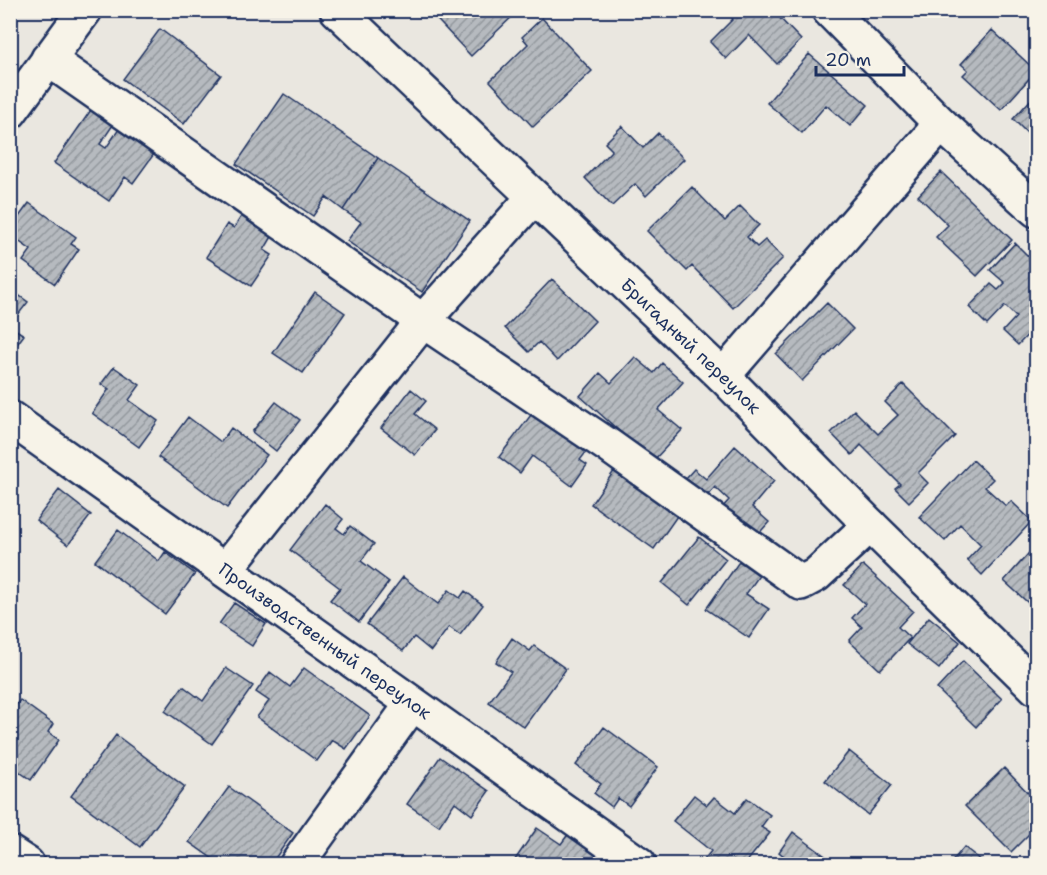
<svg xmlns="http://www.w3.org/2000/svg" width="1047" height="875" font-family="'Shantell Sans',sans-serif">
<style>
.building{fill:url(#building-hatch);stroke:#1b2f5e;stroke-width:1.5}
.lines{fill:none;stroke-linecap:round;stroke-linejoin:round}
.minor-casing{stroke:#1b2f5e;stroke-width:38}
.minor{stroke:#f7f3e8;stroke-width:33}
.labels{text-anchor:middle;stroke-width:4.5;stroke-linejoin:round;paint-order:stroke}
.street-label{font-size:18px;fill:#1b2f5e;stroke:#f7f3e8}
</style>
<defs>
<pattern id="building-hatch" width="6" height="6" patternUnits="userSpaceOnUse" patternTransform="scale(1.5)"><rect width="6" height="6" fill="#b6babf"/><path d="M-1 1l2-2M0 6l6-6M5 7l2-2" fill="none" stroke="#93989e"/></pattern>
</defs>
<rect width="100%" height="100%" fill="#eae7e0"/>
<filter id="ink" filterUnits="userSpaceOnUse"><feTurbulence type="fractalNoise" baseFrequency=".0167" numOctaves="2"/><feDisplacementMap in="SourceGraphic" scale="12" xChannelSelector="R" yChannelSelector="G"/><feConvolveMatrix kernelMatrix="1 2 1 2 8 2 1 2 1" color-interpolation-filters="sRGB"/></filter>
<g filter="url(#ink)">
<!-- building -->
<path class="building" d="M 428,10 L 519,10 L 471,56 Z
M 725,10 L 772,10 L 801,40 L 777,64 L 749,35 L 726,59 L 710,42 L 733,19 Z
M 542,18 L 592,71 L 533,127 L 490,81 L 528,44 L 522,37 Z
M 160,29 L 221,75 L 184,124 L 123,79 Z
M 992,30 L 1036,71 L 1001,110 L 963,75 L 968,70 L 961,64 Z
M 809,54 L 868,105 L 850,126 L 826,105 L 802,133 L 767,103 Z
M 284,94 L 378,158 L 343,210 L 326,197 L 313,216 L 236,164 Z
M 1036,94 L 1036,142 L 1013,119 Z
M 93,107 L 115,122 L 100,144 L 106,148 L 119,129 L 154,154 L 133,183 L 125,177 L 109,201 L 54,163 Z
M 622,126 L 643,148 L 658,133 L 684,159 L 646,196 L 635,184 L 612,206 L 585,178 L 612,150 L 605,143 Z
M 378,158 L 470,221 L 422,292 L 347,241 L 361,222 L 343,210 Z
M 941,172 L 1012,240 L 977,276 L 936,237 L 948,225 L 918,196 Z
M 692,187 L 725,221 L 740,206 L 759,225 L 747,237 L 757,247 L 765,240 L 783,258 L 733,308 L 692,266 L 687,271 L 647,231 Z
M 29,203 L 76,237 L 71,244 L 79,249 L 55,284 L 23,261 L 31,250 L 10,235 L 10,229 Z
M 242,215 L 273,235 L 264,250 L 272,255 L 251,286 L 206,257 L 227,224 L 234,228 Z
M 1015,243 L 1036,264 L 1036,326 L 1018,345 L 1003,331 L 1016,317 L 1005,306 L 987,325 L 969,307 L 991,284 L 998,290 L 1005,283 L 990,270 Z
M 552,279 L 595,321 L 557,361 L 539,342 L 529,352 L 505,328 Z
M 10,289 L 28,302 L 10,325 Z
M 315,292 L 345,313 L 303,373 L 273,353 Z
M 827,303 L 853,329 L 802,381 L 776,354 Z
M 10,326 L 24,335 L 12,351 L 10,349 Z
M 635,357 L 654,373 L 662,363 L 683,382 L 658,410 L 682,430 L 653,461 L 580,396 L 600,373 L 611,383 Z
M 114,367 L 140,385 L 129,400 L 158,421 L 139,447 L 92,413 L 109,389 L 101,384 Z
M 903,384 L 955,436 L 918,473 L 928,483 L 909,502 L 895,488 L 900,484 L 861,445 L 852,455 L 831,433 L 854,410 L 878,434 L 898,415 L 885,402 Z
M 411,389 L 426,401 L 415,414 L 435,430 L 415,455 L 381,428 Z
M 276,402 L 300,420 L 276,451 L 252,432 Z
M 534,411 L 587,451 L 580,460 L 587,465 L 572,486 L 532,456 L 520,473 L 499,457 Z
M 188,417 L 221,442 L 231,428 L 267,455 L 227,508 L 158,457 Z
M 735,446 L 774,481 L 752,507 L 769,522 L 754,539 L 721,509 L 729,500 L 715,487 L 706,497 L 686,478 L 694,469 L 706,479 Z
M 973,460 L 993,479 L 985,487 L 1006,506 L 1011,501 L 1032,521 L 982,575 L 967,560 L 981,545 L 960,524 L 945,541 L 919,517 Z
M 619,464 L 682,509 L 654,549 L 591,504 Z
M 59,490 L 91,515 L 68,545 L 36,520 Z
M 325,504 L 343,519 L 336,528 L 344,534 L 350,526 L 374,544 L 361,561 L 389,582 L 359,622 L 330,600 L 340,588 L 290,550 Z
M 118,530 L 159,561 L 165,552 L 195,574 L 165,614 L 95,561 Z
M 699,537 L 726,559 L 689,605 L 662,583 Z
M 1036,545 L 1036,610 L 1004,581 Z
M 743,556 L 763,570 L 746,594 L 769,609 L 749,638 L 706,609 Z
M 863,565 L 913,611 L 898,627 L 910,638 L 880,670 L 849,641 L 862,627 L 852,618 L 865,604 L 844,585 Z
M 403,577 L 438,604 L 449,590 L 460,598 L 465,591 L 483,605 L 460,635 L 449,627 L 431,651 L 414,637 L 403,651 L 367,624 Z
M 234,603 L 266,624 L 252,646 L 219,624 Z
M 929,617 L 960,642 L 939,669 L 907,644 Z
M 512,638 L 530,651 L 534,646 L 566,669 L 524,727 L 489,702 L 511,672 L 496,662 Z
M 963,661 L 1002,699 L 976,727 L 937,689 Z
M 226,668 L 253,686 L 212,744 L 165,711 L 183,686 L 203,701 Z
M 304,668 L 370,716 L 346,749 L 332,740 L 317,761 L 257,717 L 269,701 L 256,692 L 270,672 L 290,687 Z
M 20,700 L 53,724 L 48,732 L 59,740 L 31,780 L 10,765 L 10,704 L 14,707 Z
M 604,727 L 658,767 L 629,806 L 618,798 L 612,807 L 594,793 L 601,784 L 576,765 Z
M 116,735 L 185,787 L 140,847 L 71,796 Z
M 849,751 L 892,785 L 868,815 L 825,781 Z
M 440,757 L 489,791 L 472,815 L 455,802 L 439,826 L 407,804 Z
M 1004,768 L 1036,801 L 1036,827 L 1011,852 L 965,806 Z
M 229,787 L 293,833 L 271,864 L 220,864 L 189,842 Z
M 694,795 L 707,805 L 714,797 L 735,813 L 747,798 L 770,815 L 761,827 L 770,833 L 745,864 L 732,864 L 727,861 L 724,864 L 708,864 L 703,861 L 711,851 L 673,821 Z
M 537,828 L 561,844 L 569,833 L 606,857 L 601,864 L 512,864 Z
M 793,832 L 836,864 L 787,864 L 790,861 L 779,852 Z
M 964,847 L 986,864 L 950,864 Z"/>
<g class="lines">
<!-- minor casing -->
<g class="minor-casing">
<g id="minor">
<path id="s1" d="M 337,10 L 723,376 L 870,525 L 1036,688"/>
<path d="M 829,10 L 941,124 L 1036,210"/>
<path d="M 48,59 L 423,321 L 609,446 L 801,583 L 816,575 L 870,525"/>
<path d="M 10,112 L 85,10"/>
<path d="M 723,376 L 941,124"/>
<path id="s2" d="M 10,418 L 639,864"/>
<path d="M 225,570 L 423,321 L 534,197"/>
<path d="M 10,853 L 27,864"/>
<path d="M 297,864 L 412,704"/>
</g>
</g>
<!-- minor -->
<use href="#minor" class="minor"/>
</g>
</g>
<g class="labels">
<!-- street labels -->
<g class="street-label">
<text dy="6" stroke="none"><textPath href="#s1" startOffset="488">Бригадный переулок</textPath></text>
<text dy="6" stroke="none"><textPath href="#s2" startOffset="386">Производственный переулок</textPath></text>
</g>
</g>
<!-- margin -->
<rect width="1047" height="875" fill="none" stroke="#f7f3e8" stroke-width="36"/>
<rect x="18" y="18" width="1011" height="839" fill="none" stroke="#1b2f5e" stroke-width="2" filter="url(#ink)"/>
<!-- scale -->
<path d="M816 66v9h88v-9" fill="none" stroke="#1b2f5e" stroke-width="3"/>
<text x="825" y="66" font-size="18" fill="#1b2f5e" stroke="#f7f3e8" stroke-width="4.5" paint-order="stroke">20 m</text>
</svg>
